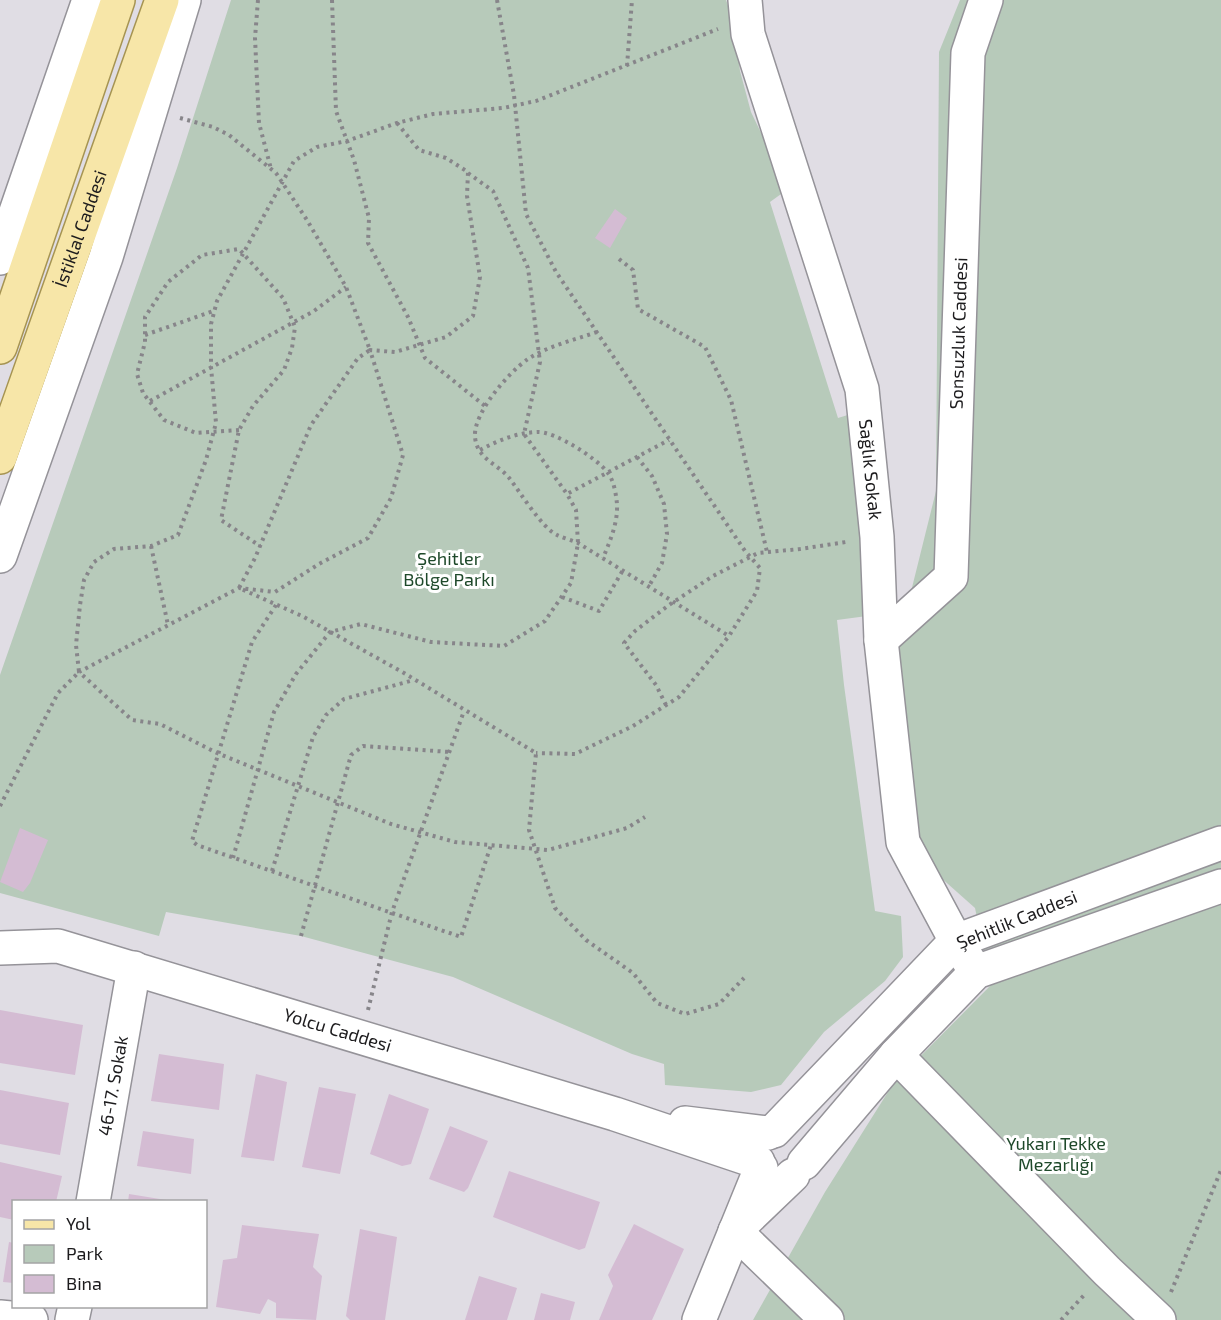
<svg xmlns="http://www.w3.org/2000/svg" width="1221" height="1320" font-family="'Exo 2',sans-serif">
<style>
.green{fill:#b7caba}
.building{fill:#d4bcd3}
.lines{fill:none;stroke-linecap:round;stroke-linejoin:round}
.minor-casing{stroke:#959399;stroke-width:36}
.major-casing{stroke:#a69452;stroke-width:36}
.path{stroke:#87858a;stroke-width:4;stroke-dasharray:3 4.5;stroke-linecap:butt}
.minor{stroke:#fff;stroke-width:33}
.major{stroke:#f7e6a8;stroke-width:33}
.labels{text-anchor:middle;stroke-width:6;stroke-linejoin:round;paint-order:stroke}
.street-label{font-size:18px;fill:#1c1b1d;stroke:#fff}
.park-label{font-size:18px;fill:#1e492a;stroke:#fff}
</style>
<rect width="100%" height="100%" fill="#e0dde4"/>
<!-- green -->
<path class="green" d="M 231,0 L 726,0 L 734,22 L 740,71 L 751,112 L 788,189 L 770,202 L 838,418 L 851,414 L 867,616 L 837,620 L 844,685 L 875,911 L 901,916 L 903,957 L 885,981 L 824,1032 L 781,1085 L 751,1092 L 665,1085 L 664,1064 L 632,1054 L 453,977 L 301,936 L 166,912 L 159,936 L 0,893 L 0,675 L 177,168 Z
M 960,0 L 1221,0 L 1221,1320 L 753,1320 L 825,1192 L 893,1084 L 991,985 L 975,908 L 939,876 L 918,840 L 897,648 L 936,491 L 939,52 Z"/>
<!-- building -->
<path class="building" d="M 615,209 L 627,218 L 610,248 L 595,238 Z
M 20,828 L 48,840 L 30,883 L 23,892 L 0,882 Z
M 0,1010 L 83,1025 L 75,1075 L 0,1063 Z
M 159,1054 L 224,1064 L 219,1110 L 151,1101 Z
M 256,1074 L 287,1082 L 274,1161 L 241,1157 Z
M 319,1087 L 356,1094 L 340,1174 L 302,1167 Z
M 0,1090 L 69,1103 L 60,1155 L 0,1144 Z
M 389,1094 L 429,1109 L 411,1164 L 402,1166 L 370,1154 Z
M 450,1126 L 488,1141 L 468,1188 L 464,1192 L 429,1179 Z
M 143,1131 L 194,1139 L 191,1174 L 137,1166 Z
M 0,1162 L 62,1176 L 56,1202 L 14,1202 L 14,1220 L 0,1217 Z
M 509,1171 L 600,1202 L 585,1248 L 579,1250 L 493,1217 Z
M 129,1194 L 166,1200 L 166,1202 L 128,1202 Z
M 634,1224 L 684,1249 L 652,1320 L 599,1320 L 613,1286 L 608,1275 Z
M 242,1225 L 319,1234 L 313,1267 L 322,1276 L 316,1320 L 276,1318 L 276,1303 L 268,1299 L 260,1314 L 216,1307 L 223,1260 L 237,1258 Z
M 360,1229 L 397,1237 L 385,1320 L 350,1320 L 346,1316 Z
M 9,1242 L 14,1243 L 14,1283 L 3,1282 Z
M 479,1276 L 517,1288 L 507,1320 L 465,1320 Z
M 541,1293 L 575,1302 L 570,1320 L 534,1320 Z"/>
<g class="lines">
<!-- minor casing -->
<g class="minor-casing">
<g id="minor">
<path id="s1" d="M 745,0 L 748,34 L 862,389 L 877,537 L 881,640 L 903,842 L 956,941 L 976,972"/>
<path d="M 0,258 L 89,0"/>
<path d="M 0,556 L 106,257 L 184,0"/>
<path id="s2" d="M 881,640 L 951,577 L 968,53 L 986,0"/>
<path id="s3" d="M 0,948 L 58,946 L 615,1114 L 758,1162"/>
<path d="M 896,1055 L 1107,1271 L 1159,1320"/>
<path d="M 685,1123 L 768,1133"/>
<path d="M 774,1131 L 956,941 L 1221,843"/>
<path d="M 804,1163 L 896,1055 L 976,972 L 1221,886"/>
<path id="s4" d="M 93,1202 L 134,968"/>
<path d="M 745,1221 L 793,1175"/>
<path d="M 735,1231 L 827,1320"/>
<path d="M 0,1317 L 31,1320"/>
<path d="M 72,1320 L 75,1306"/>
<path d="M 699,1320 L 761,1168"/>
</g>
</g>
<!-- major casing -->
<g class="major-casing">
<g id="major">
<path d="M 0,347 L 118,0"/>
<path id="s5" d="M 0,457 L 162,0"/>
</g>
</g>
<!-- path -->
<path class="path" d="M 258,0 L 255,38 L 259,123 L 271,169
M 332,0 L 336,111 L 354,160 L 369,218 L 368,243 L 408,317 L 425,358 L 485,406
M 497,0 L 514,95 L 526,214 L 556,272 L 745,551 L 760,568 L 757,591 L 729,636 L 679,697 L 633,726 L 575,754 L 536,753
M 627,66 L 632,0
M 180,118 L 213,127 L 229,135 L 276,173 L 307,220 L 346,287 L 370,350 L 358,358 L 311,425 L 255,558 L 239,588 L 302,616 L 404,673 L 536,753 L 529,830 L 555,908 L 586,940 L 633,973 L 657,1003 L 685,1014 L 719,1004 L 744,978
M 397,123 L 419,150 L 446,158 L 468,172 L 467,196 L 480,277 L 473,316 L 446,337 L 395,352 L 370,350 L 403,455 L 391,498 L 368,538 L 319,564 L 275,592 L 239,588 L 79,672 L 132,720 L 160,724 L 217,753 L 391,824 L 455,842 L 548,850 L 627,828 L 645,817
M 468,173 L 493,191 L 528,268 L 540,362 L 524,434 L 567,494
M 619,259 L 633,270 L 638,309 L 705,347 L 731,400 L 767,552
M 597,332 C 574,340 548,346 528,359 C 509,372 473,413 475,437 C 477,460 499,464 510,479 C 520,492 542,528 557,535 C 563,538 571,540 578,543 L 729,636
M 145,335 L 213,311
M 150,401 L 314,311 L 346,287
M 239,430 L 196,433 L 164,420 L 143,393 L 137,374 L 145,342 L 145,317 L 168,282 L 202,255 L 239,249 L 283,298 L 295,327 L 292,348 L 284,370 L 253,406 L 239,430 L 221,520 L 260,546
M 480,450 C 499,440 516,433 537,432 C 555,431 598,459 608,473 C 614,481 616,494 617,504 C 618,523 610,541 603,558
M 637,457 L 652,476 L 664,504 L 667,534 L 662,563 L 649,586
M 151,546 L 168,625
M 562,597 L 599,611 L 623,570
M 276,605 L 252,642 L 192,841 L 197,845 L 461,937 L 491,845
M 666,705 L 656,685 L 624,643 L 635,631 L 669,605 L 713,576 L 758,553 L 800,549 L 846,542
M 0,806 L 58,693 L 79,672 L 76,645 L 80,605 L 84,580 L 94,562 L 114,549 L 151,546 L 178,535 L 206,460 L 216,423 L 211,367 L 211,324 L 217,301 L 294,161 L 317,147 L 347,141 L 397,123 L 433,114 L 503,108 L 536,101 L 718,29
M 233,858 L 274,712 L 296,674 L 330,632 L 361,624 L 431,642 L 504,646 L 545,621 L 571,583 L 578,543 L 576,510 L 567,494 L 669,440
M 272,871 L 313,737 L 326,715 L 344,699 L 414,680
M 301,936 L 351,755 L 363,746 L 450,752
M 368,1010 L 392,912 L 464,711
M 1171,1292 L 1221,1170
M 1061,1320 L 1086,1293"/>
<!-- minor -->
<use href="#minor" class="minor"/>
<!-- major -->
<use href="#major" class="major"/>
</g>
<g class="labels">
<!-- street labels -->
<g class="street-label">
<text dy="6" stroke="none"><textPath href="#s5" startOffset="242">İstiklal Caddesi</textPath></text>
<text dy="6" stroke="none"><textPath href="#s2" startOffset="338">Sonsuzluk Caddesi</textPath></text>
<text dy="6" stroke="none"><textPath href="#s1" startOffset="488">Sağlık Sokak</textPath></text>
<text transform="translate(1017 920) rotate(-22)" y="6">Şehitlik Caddesi</text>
<text dy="6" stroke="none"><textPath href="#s3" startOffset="350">Yolcu Caddesi</textPath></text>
<text dy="6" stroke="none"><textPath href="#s4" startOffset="118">46-17. Sokak</textPath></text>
</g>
<!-- park labels -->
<g class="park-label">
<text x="449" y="565">Şehitler<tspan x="449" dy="21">Bölge Parkı</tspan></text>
<text x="1056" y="1150">Yukarı Tekke<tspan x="1056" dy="21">Mezarlığı</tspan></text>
</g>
</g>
<!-- legend -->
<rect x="12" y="1200" width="195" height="108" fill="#ffffff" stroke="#a4a4a5" stroke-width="1.5"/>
<rect x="24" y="1220" width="30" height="9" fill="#f7e6a8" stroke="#a4a4a5" stroke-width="1.5"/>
<text x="66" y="1230" font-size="18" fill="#1c1b1d">Yol</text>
<rect x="24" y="1245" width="30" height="18" fill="#b7caba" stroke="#a4a4a5" stroke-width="1.5"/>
<text x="66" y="1260" font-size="18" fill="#1c1b1d">Park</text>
<rect x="24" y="1275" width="30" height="18" fill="#d4bcd3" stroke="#a4a4a5" stroke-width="1.5"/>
<text x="66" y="1290" font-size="18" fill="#1c1b1d">Bina</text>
</svg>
